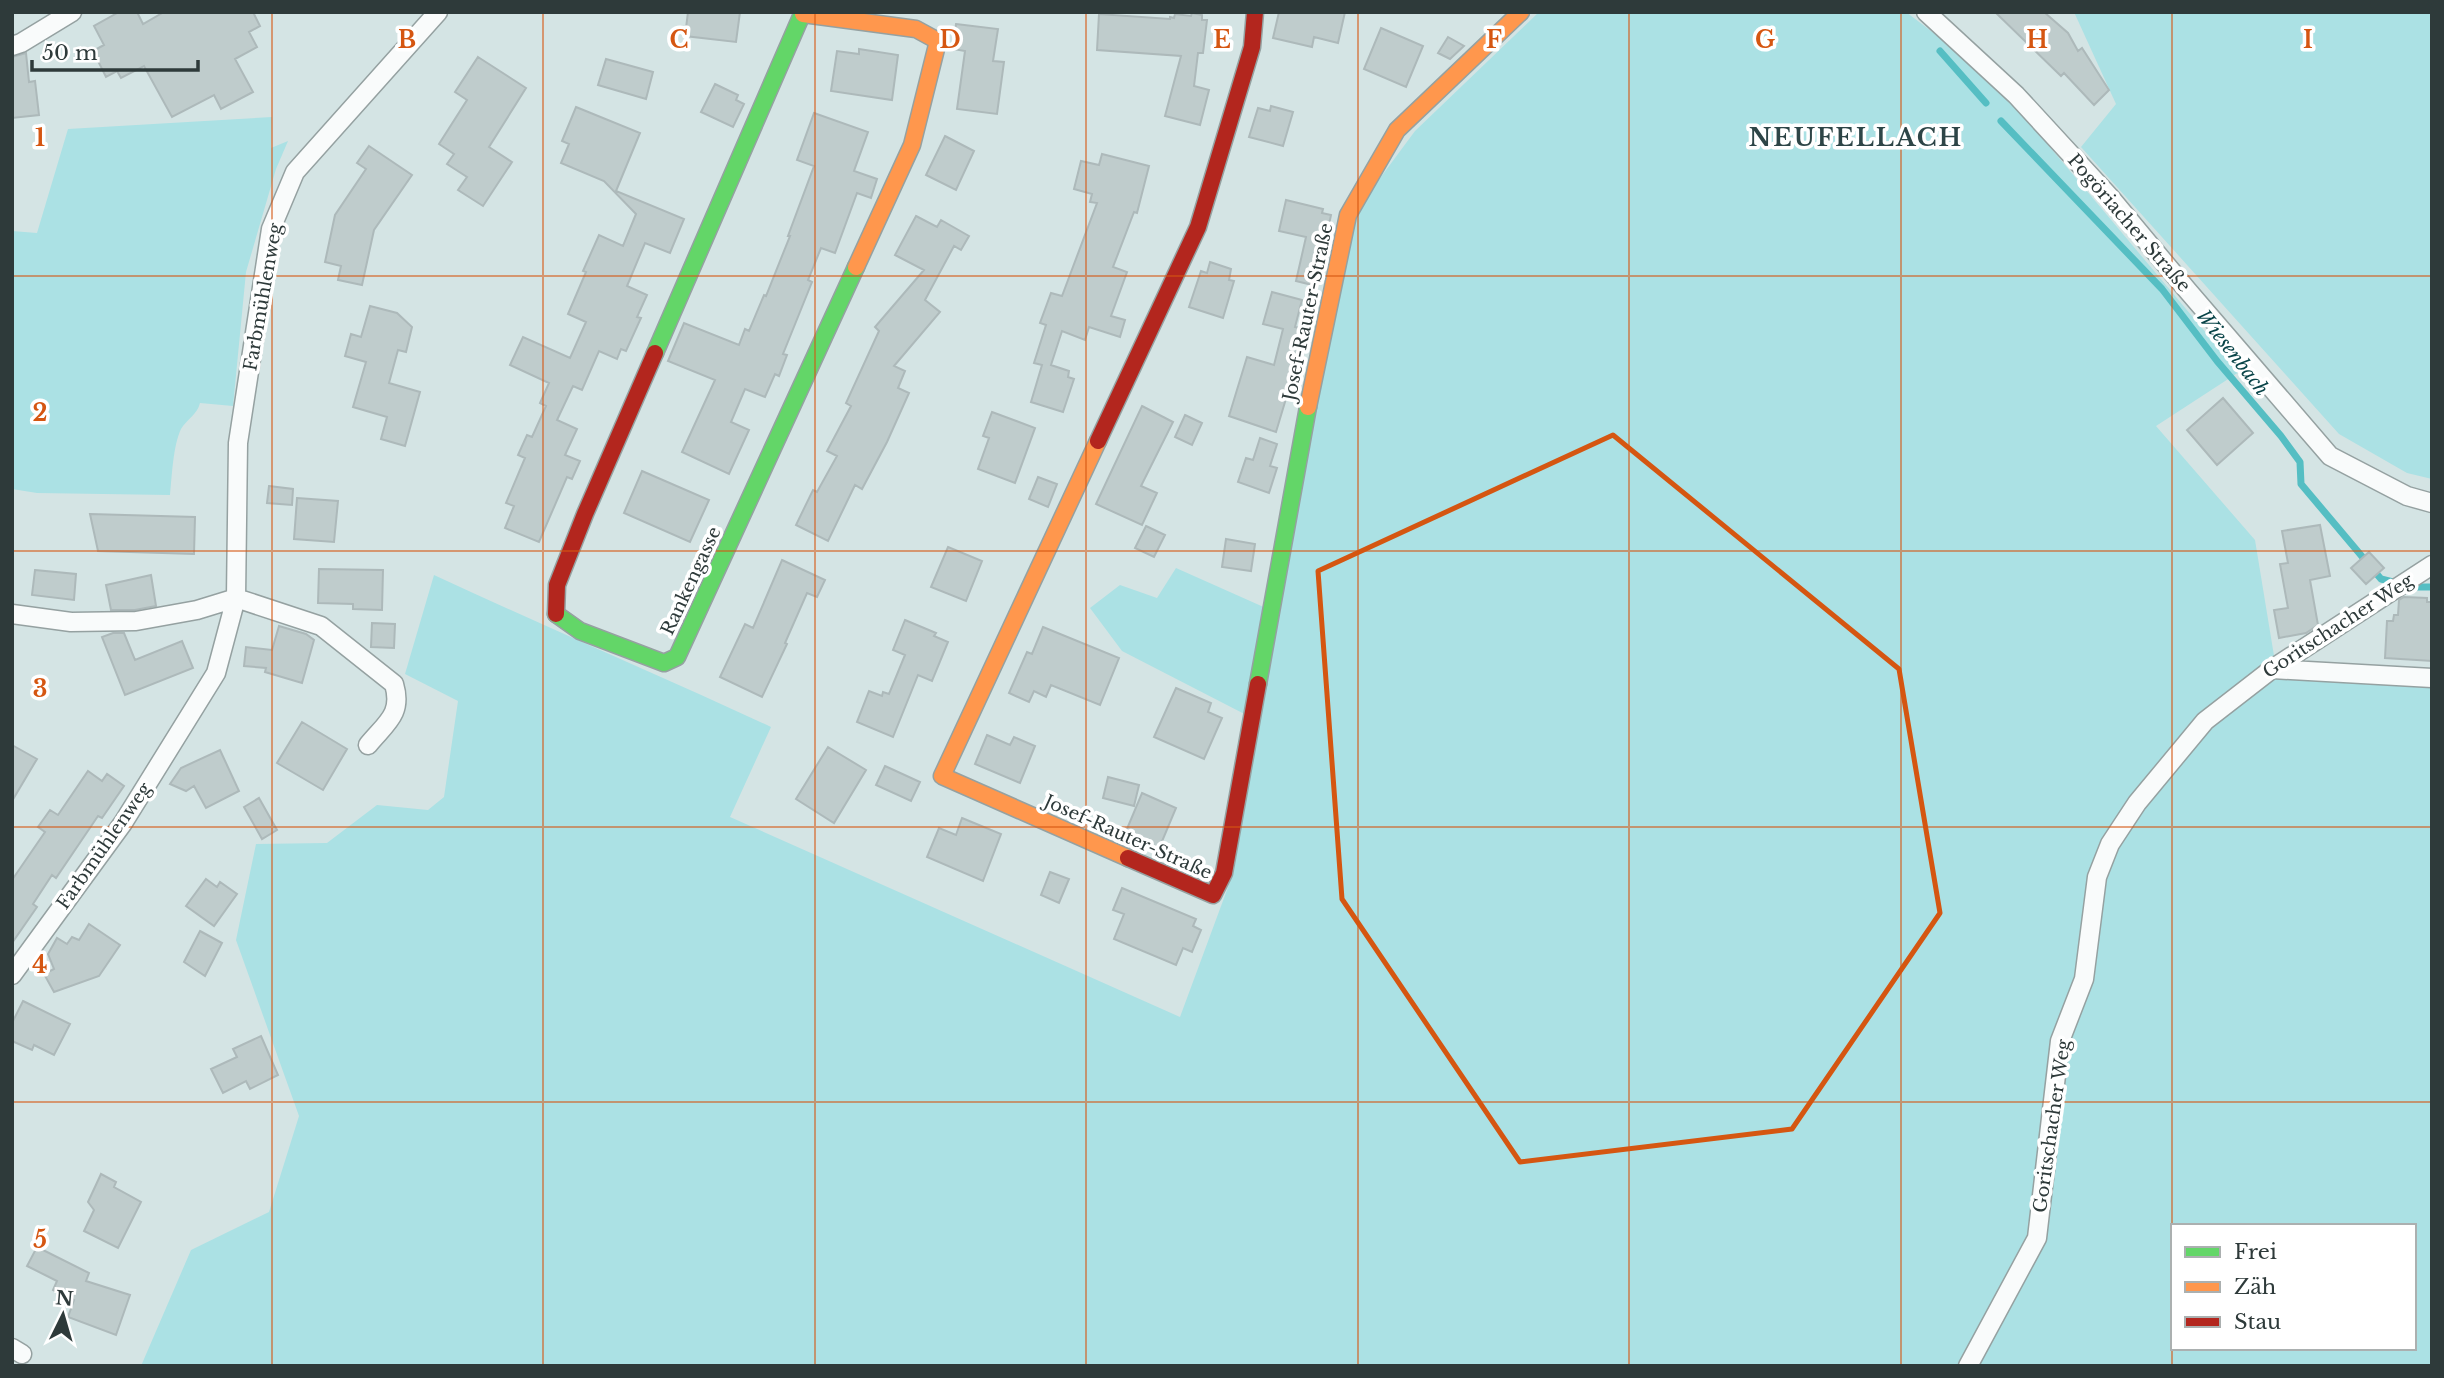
<svg xmlns="http://www.w3.org/2000/svg" width="2444" height="1378" font-family="'Libre Baskerville',serif">
<style>
.green{fill:#abe1e4;fill-rule:evenodd}
.lines{fill:none;stroke-linecap:round;stroke-linejoin:round}
.stream{stroke:#55bec3;stroke-width:7}
.building{fill:#bfcccc;stroke:#adb9ba;stroke-width:2}
.street-casing{stroke:#95a1a1;stroke-width:21}
.fast-casing{stroke:#95a1a1;stroke-width:19}
.slow-casing{stroke:#95a1a1;stroke-width:19}
.jam-casing{stroke:#95a1a1;stroke-width:19}
.street{stroke:#f9fbfb;stroke-width:18}
.fast{stroke:#63d668;stroke-width:16}
.slow{stroke:#ff974d;stroke-width:16}
.jam{stroke:#b3261e;stroke-width:16}
.marked{fill:none;stroke:#d55611;stroke-width:5;stroke-linejoin:round}
.grid{fill:none;stroke:#d55611;stroke-width:2;stroke-opacity:0.55}
.labels{text-anchor:middle;stroke-width:7;stroke-linejoin:round;paint-order:stroke}
.street-label{font-size:18px;fill:#2e3a3a;stroke:#fff}
.water-label{font-size:19px;font-style:italic;fill:#094448;stroke:#fff}
.district-label{font-size:24px;font-weight:bold;letter-spacing:2px;fill:#2d4547;stroke:#fff}
.grid-label{font-size:23px;text-anchor:middle;font-weight:bold;fill:#d55611;stroke:#fff;stroke-width:7;stroke-linejoin:round;paint-order:stroke}
</style>
<rect width="100%" height="100%" fill="#d4e4e4"/>
<!-- green -->
<path class="green" d="M 1539,12 L 1906,12 L 1960,53 L 2017,108 L 2239,372 L 2156,426 L 2255,540 L 2276,668 L 2432,683 L 2432,1366 L 141,1366 L 191,1250 L 269,1212 L 299,1116 L 236,940 L 256,844 L 327,843 L 377,805 L 428,810 L 444,797 L 458,701 L 405,674 L 434,575 C 546,627 659,675 771,727 L 730,817 L 1180,1017 L 1234,871 L 1258,721 L 1122,651 L 1090,608 L 1120,585 L 1157,598 L 1176,568 L 1277,613 L 1352,216 L 1415,131 ZM 2173,1226 L 2414,1226 L 2414,1348 L 2173,1348 Z
M 2074,12 L 2432,12 L 2432,479 L 2407,473 L 2339,434 L 2081,147 L 2116,104 Z
M 272,117 L 271,148 L 288,141 L 276,169 L 246,272 L 233,406 L 200,403 C 197,415 187,419 181,429 C 173,446 172,476 170,495 L 37,493 L 12,489 L 12,231 L 37,233 L 68,129 Z"/>
<g class="lines">
<!-- stream -->
<path class="stream" d="M 1940,51 L 1986,103
M 2001,121 L 2162,289 L 2217,361 L 2281,436 L 2300,462 L 2301,484 L 2381,579 L 2413,587 L 2432,587"/>
</g>
<!-- building -->
<path class="building" d="M 119,12 L 137,12 L 143,24 L 164,12 L 253,12 L 260,26 L 249,32 L 257,47 L 235,59 L 253,92 L 221,109 L 214,95 L 172,117 L 144,66 L 121,78 L 117,71 L 106,77 L 93,51 L 104,45 L 94,26 Z
M 688,12 L 740,12 L 736,42 L 685,36 Z
M 1279,12 L 1345,12 L 1338,43 L 1314,37 L 1312,47 L 1273,38 Z
M 1995,12 L 2044,12 L 2068,33 L 2078,51 L 2082,48 L 2109,90 L 2094,105 L 2064,73 L 2061,76 Z
M 1192,13 L 1202,15 L 1202,20 L 1207,20 L 1203,53 L 1198,53 L 1194,86 L 1209,90 L 1200,125 L 1165,116 L 1181,56 L 1097,50 L 1099,14 L 1170,19 L 1170,17 L 1174,18 L 1175,14 L 1191,16 Z
M 956,24 L 998,29 L 993,61 L 1004,62 L 997,114 L 957,109 L 965,51 L 953,49 Z
M 1381,28 L 1423,46 L 1406,87 L 1364,69 Z
M 1448,37 L 1464,46 L 1450,59 L 1438,53 Z
M 859,49 L 898,55 L 892,100 L 831,91 L 837,51 L 859,54 Z
M 26,53 L 29,82 L 35,81 L 39,115 L 12,118 L 12,57 Z
M 478,57 L 526,88 L 489,147 L 512,162 L 483,206 L 458,190 L 467,177 L 447,164 L 454,154 L 439,144 L 467,100 L 455,92 Z
M 606,59 L 653,72 L 646,99 L 598,85 Z
M 715,84 L 738,95 L 736,100 L 744,104 L 733,127 L 701,112 Z
M 1271,106 L 1293,112 L 1283,146 L 1249,137 L 1258,108 L 1270,111 Z
M 576,107 L 640,133 L 616,191 L 684,219 L 670,253 L 645,243 L 627,286 L 647,295 L 637,317 L 641,318 L 626,351 L 621,349 L 617,359 L 599,351 L 582,390 L 573,386 L 557,420 L 577,429 L 565,455 L 580,461 L 572,479 L 567,477 L 539,542 L 505,528 L 514,506 L 506,503 L 525,458 L 518,455 L 527,435 L 532,437 L 546,406 L 540,403 L 549,383 L 510,365 L 523,337 L 570,358 L 586,322 L 568,314 L 586,272 L 583,271 L 599,235 L 623,246 L 636,214 L 604,181 L 561,163 L 569,144 L 562,141 Z
M 814,113 L 868,132 L 854,171 L 877,179 L 871,198 L 857,193 L 835,253 L 821,248 L 808,280 L 812,282 L 783,354 L 787,355 L 779,376 L 775,374 L 765,397 L 745,389 L 731,422 L 749,430 L 729,474 L 682,452 L 715,380 L 668,361 L 684,323 L 739,345 L 745,329 L 749,331 L 764,295 L 766,296 L 790,236 L 788,236 L 814,166 L 797,160 Z
M 945,136 L 974,151 L 956,190 L 926,175 Z
M 369,146 L 412,175 L 374,230 L 362,285 L 338,280 L 341,266 L 325,262 L 335,215 L 366,169 L 357,163 Z
M 1102,154 L 1149,166 L 1137,213 L 1134,212 L 1113,267 L 1127,272 L 1111,316 L 1125,320 L 1120,337 L 1089,327 L 1085,340 L 1062,331 L 1051,365 L 1069,371 L 1068,377 L 1074,379 L 1063,412 L 1031,402 L 1042,365 L 1034,363 L 1046,325 L 1040,323 L 1051,293 L 1062,296 L 1097,203 L 1090,202 L 1092,194 L 1074,189 L 1081,161 L 1099,165 Z
M 1286,200 L 1323,209 L 1322,213 L 1331,215 L 1316,286 L 1296,281 L 1306,237 L 1279,231 Z
M 916,216 L 937,227 L 941,220 L 969,236 L 961,250 L 954,246 L 925,300 L 940,312 L 894,366 L 905,371 L 898,388 L 909,393 L 887,442 L 862,489 L 855,485 L 828,541 L 796,525 L 813,490 L 817,492 L 837,456 L 827,451 L 851,406 L 846,403 L 879,331 L 875,327 L 924,270 L 895,255 Z
M 1210,262 L 1231,269 L 1229,280 L 1234,281 L 1223,318 L 1189,307 L 1201,271 L 1207,273 Z
M 1272,292 L 1302,300 L 1295,327 L 1309,330 L 1301,364 L 1297,362 L 1276,432 L 1229,416 L 1247,357 L 1274,365 L 1283,329 L 1263,324 Z
M 370,306 L 397,313 L 412,327 L 406,352 L 398,350 L 389,383 L 420,392 L 405,446 L 381,439 L 387,417 L 353,407 L 366,362 L 345,356 L 351,334 L 361,337 Z
M 2223,398 L 2253,433 L 2217,465 L 2187,430 Z
M 1142,406 L 1173,422 L 1141,486 L 1157,493 L 1142,525 L 1096,504 Z
M 992,412 L 1035,428 L 1015,483 L 978,469 L 989,438 L 983,436 Z
M 1185,415 L 1202,423 L 1192,445 L 1175,437 Z
M 1260,438 L 1277,444 L 1270,466 L 1277,468 L 1269,493 L 1238,482 L 1246,458 L 1253,460 Z
M 642,471 L 709,500 L 690,542 L 624,513 Z
M 1038,477 L 1057,484 L 1048,507 L 1029,499 Z
M 269,486 L 293,489 L 292,505 L 267,503 Z
M 297,498 L 338,501 L 334,542 L 294,539 Z
M 90,514 L 195,517 L 194,554 L 98,551 Z
M 2320,525 L 2330,576 L 2310,580 L 2318,625 L 2306,633 L 2279,638 L 2274,610 L 2288,608 L 2280,564 L 2288,563 L 2282,531 Z
M 1146,526 L 1165,535 L 1154,557 L 1135,548 Z
M 1226,539 L 1255,544 L 1251,571 L 1222,567 Z
M 948,547 L 982,561 L 966,601 L 931,587 Z
M 2369,552 L 2384,568 L 2366,584 L 2351,568 Z
M 782,560 L 825,580 L 817,597 L 807,593 L 785,643 L 787,644 L 762,697 L 720,677 L 745,624 L 753,628 Z
M 319,569 L 383,570 L 382,610 L 353,609 L 353,604 L 318,603 Z
M 35,570 L 76,574 L 74,600 L 32,595 Z
M 151,575 L 156,606 L 135,610 L 111,610 L 106,585 Z
M 2404,597 L 2427,598 L 2427,602 L 2432,602 L 2432,661 L 2385,658 L 2387,621 L 2393,621 L 2394,615 L 2398,615 L 2399,600 Z
M 905,620 L 936,633 L 934,636 L 948,642 L 932,681 L 918,675 L 893,737 L 857,722 L 869,691 L 882,696 L 883,692 L 889,694 L 905,655 L 893,650 Z
M 372,623 L 395,624 L 394,648 L 371,647 Z
M 279,626 L 306,634 L 314,640 L 302,683 L 265,672 L 266,668 L 244,666 L 246,647 L 272,650 Z
M 1043,627 L 1119,658 L 1100,705 L 1051,685 L 1046,697 L 1034,691 L 1029,702 L 1009,693 L 1027,652 L 1032,654 Z
M 113,633 L 124,633 L 135,660 L 182,641 L 193,668 L 125,695 L 102,637 Z
M 1176,688 L 1211,703 L 1208,712 L 1222,718 L 1204,759 L 1154,737 Z
M 302,722 L 347,749 L 323,790 L 277,763 Z
M 987,735 L 1010,745 L 1014,737 L 1035,746 L 1020,783 L 975,764 Z
M 12,745 L 37,759 L 12,801 Z
M 828,747 L 866,770 L 834,823 L 796,799 Z
M 220,750 L 239,791 L 206,808 L 194,786 L 186,791 L 170,784 L 181,768 Z
M 885,766 L 920,782 L 911,801 L 876,785 Z
M 88,771 L 102,781 L 107,774 L 124,786 L 102,818 L 98,816 L 56,878 L 52,875 L 33,904 L 37,907 L 12,943 L 12,880 L 45,832 L 38,827 L 50,810 L 58,815 Z
M 1108,777 L 1139,785 L 1134,806 L 1103,798 Z
M 1142,793 L 1176,808 L 1158,851 L 1124,836 Z
M 259,798 L 277,830 L 262,839 L 244,807 Z
M 962,818 L 1001,834 L 983,881 L 927,857 L 939,828 L 956,835 Z
M 1050,872 L 1069,879 L 1059,903 L 1041,895 Z
M 206,879 L 217,887 L 220,882 L 237,894 L 214,926 L 186,906 Z
M 1122,888 L 1196,919 L 1193,926 L 1201,930 L 1192,952 L 1183,948 L 1176,965 L 1114,939 L 1124,914 L 1113,910 Z
M 89,924 L 120,945 L 99,976 L 54,992 L 44,974 L 54,969 L 48,954 L 57,938 L 67,944 L 72,937 L 79,940 Z
M 200,931 L 222,943 L 205,976 L 184,962 Z
M 23,1001 L 70,1024 L 54,1055 L 34,1045 L 32,1050 L 12,1041 L 12,1023 Z
M 261,1036 L 278,1075 L 250,1089 L 246,1081 L 223,1093 L 211,1069 L 237,1057 L 233,1049 Z
M 101,1174 L 116,1182 L 114,1187 L 141,1202 L 118,1248 L 84,1231 L 94,1210 L 88,1202 Z
M 37,1247 L 89,1273 L 86,1281 L 130,1295 L 116,1335 L 68,1317 L 74,1300 L 53,1290 L 57,1281 L 27,1266 Z"/>
<g class="lines">
<!-- street casing -->
<g class="street-casing">
<path id="street" d="M 1926,12 L 2016,95 L 2109,196 L 2188,291 L 2330,456 L 2407,496 L 2432,503
M 12,46 L 21,43 L 72,12
M 12,614 L 71,622 L 136,621 L 197,610 L 236,598 L 321,626 L 394,684 C 403,714 386,723 368,745
M 2272,669 L 2432,678
M 12,975 L 123,823 L 216,673 L 236,598 L 238,443 L 271,229 L 295,172 L 438,12
M 12,1348 L 22,1354
M 1968,1366 L 2037,1238 L 2060,1041 L 2084,979 L 2097,877 L 2110,844 L 2137,803 L 2205,721 L 2272,669 L 2432,565"/>
</g>
<!-- fast casing -->
<g class="fast-casing">
<path id="fast" d="M 655,353 L 803,12
M 556,614 L 580,631 L 664,663 L 677,657 L 856,267
M 1258,684 L 1308,407"/>
</g>
<!-- slow casing -->
<g class="slow-casing">
<path id="slow" d="M 803,14 L 916,29 L 938,41 L 912,145 L 856,267
M 1308,407 L 1348,215 L 1397,130 L 1521,12
M 1098,441 L 942,776 L 1128,858"/>
</g>
<!-- jam casing -->
<g class="jam-casing">
<path id="jam" d="M 1098,441 L 1198,227 L 1252,47 L 1255,12
M 556,614 L 557,585 L 585,514 L 655,353
M 1128,858 L 1213,895 L 1224,873 L 1258,684"/>
</g>
<!-- street -->
<use href="#street" class="street"/>
<!-- fast -->
<use href="#fast" class="fast"/>
<!-- slow -->
<use href="#slow" class="slow"/>
<!-- jam -->
<use href="#jam" class="jam"/>
</g>
<!-- marked area -->
<path class="marked" d="M 1613,435 L 1899,669 L 1940,913 L 1792,1129 L 1520,1162 L 1342,899 L 1318,571 Z"/>
<!-- grid -->
<path class="grid" d="M 272,12 L 272,1366M 543,12 L 543,1366M 815,12 L 815,1366M 1086,12 L 1086,1366M 1358,12 L 1358,1366M 1629,12 L 1629,1366M 1901,12 L 1901,1366M 2172,12 L 2172,1366M 12,276 L 2432,276M 12,551 L 2432,551M 12,827 L 2432,827M 12,1102 L 2432,1102"/>
<g class="labels">
<!-- street labels -->
<g class="street-label">
<text transform="translate(2129 223) rotate(49)" y="6">Pogöriacher Straße</text>
<text transform="translate(263 297) rotate(-80)" y="6">Farbmühlenweg</text>
<text transform="translate(1308 312) rotate(-78)" y="6">Josef-Rauter-Straße</text>
<text transform="translate(691 581) rotate(-65)" y="6">Rankengasse</text>
<text transform="translate(2338 626) rotate(-33)" y="6">Goritschacher Weg</text>
<text transform="translate(1128 837) rotate(24)" y="6">Josef-Rauter-Straße</text>
<text transform="translate(104 846) rotate(-55)" y="6">Farbmühlenweg</text>
<text transform="translate(2052 1126) rotate(-82)" y="6">Goritschacher Weg</text>
</g>
<!-- water labels -->
<g class="water-label">
<text transform="translate(2233 352) rotate(52)" y="7">Wiesenbach</text>
</g>
<!-- district labels -->
<g class="district-label">
<text x="1856" y="146">NEUFELLACH</text>
</g>
</g>
<g class="grid-label">
<text x="407" y="48">B</text>
<text x="679" y="48">C</text>
<text x="950" y="48">D</text>
<text x="1222" y="48">E</text>
<text x="1494" y="48">F</text>
<text x="1765" y="48">G</text>
<text x="2037" y="48">H</text>
<text x="2308" y="48">I</text>
<text x="40" y="146">1</text>
<text x="40" y="421">2</text>
<text x="40" y="697">3</text>
<text x="40" y="973">4</text>
<text x="40" y="1248">5</text>
</g>
<!-- border -->
<rect width="2444" height="1378" fill="none" stroke="#2e3a3a" stroke-width="28"/>
<!-- legend -->
<rect x="2171" y="1224" width="245" height="126" fill="#ffffff" stroke="#abb0b0" stroke-width="2"/>
<rect x="2185" y="1247" width="35" height="10" fill="#63d668" stroke="#abb0b0" stroke-width="2"/>
<text x="2234" y="1259" font-size="21" fill="#2e3a3a">Frei</text>
<rect x="2185" y="1282" width="35" height="10" fill="#ff974d" stroke="#abb0b0" stroke-width="2"/>
<text x="2234" y="1294" font-size="21" fill="#2e3a3a">Zäh</text>
<rect x="2185" y="1317" width="35" height="10" fill="#b3261e" stroke="#abb0b0" stroke-width="2"/>
<text x="2234" y="1329" font-size="21" fill="#2e3a3a">Stau</text>
<!-- north arrow -->
<g transform="translate(63 1315) rotate(5)" stroke="#ffffff" stroke-width="5" paint-order="stroke">
<path d="M0-5L12 26L0 18L-12 26Z" fill="#2e3a3a"/>
<text y="-10" font-size="19" font-weight="bold" text-anchor="middle" fill="#2e3a3a">N</text>
</g>
<!-- scale -->
<path d="M32 60v10h166v-10" fill="none" stroke="#2e3a3a" stroke-width="3.5"/>
<text x="42" y="60" font-size="21" fill="#2e3a3a" stroke="#ffffff" stroke-width="5" paint-order="stroke">50 m</text>
</svg>
